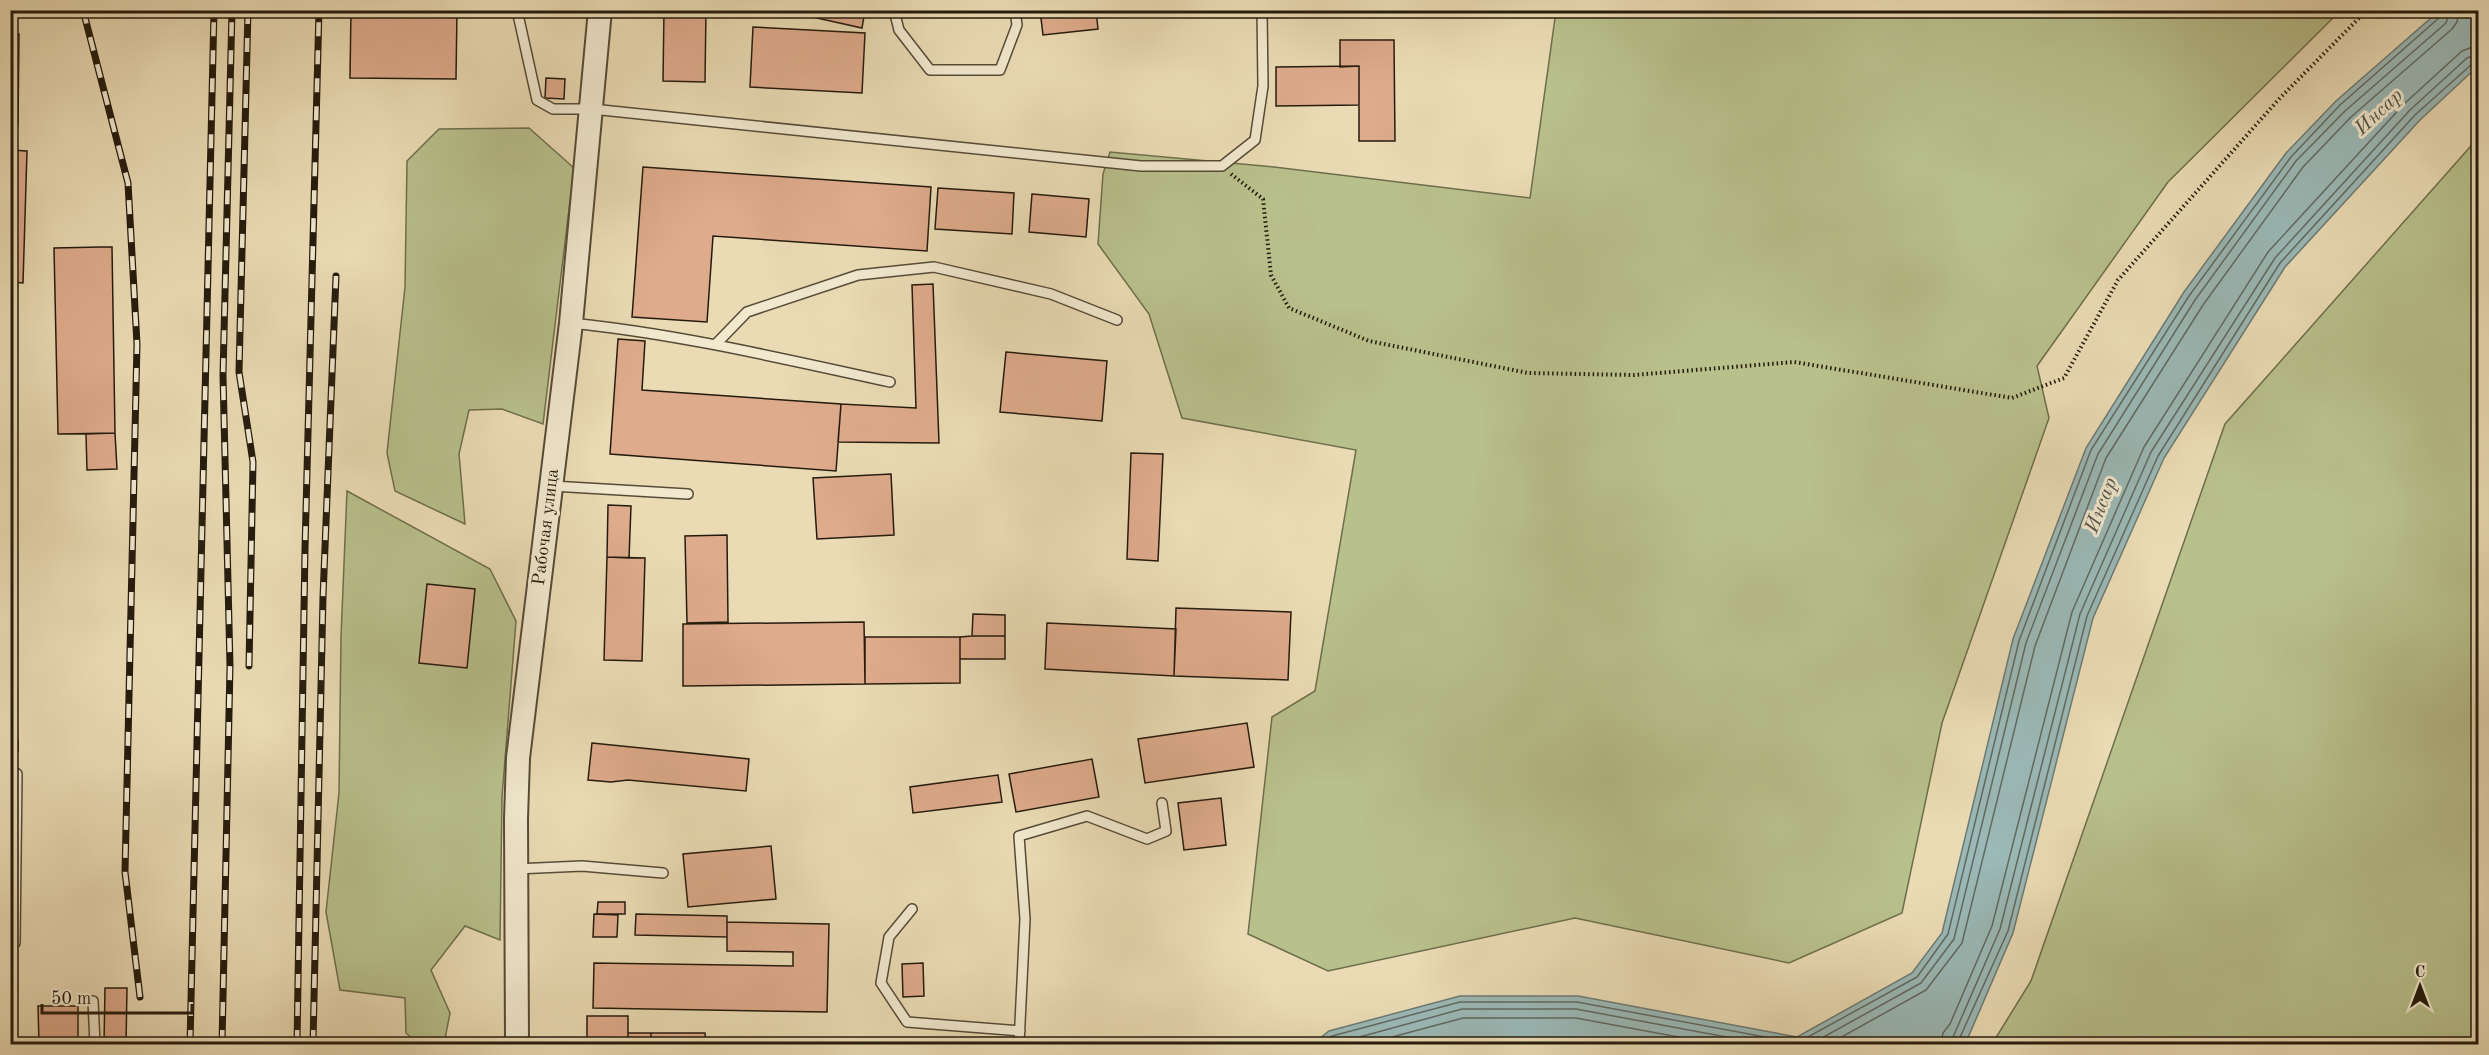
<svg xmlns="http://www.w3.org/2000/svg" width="2489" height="1055" font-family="'Old Standard TT',serif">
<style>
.green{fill:#b8c08c;stroke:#6e6e4c;stroke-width:1.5}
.water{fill:#9bb9b7;stroke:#6c7a73;stroke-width:1.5}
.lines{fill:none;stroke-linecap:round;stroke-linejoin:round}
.shore{stroke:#606a62;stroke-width:1.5}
.building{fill:#deab8c;stroke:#251b0d;stroke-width:1.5}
.service-casing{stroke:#564b37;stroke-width:12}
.tertiary-casing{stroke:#564b37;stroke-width:26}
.path{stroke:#251b0d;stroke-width:4;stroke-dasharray:1.5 3;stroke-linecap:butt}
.service{stroke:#f1e8ce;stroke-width:9}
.tertiary{stroke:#f1e8ce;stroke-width:22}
.rail-casing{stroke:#251b0d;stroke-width:7}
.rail{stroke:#f1e8ce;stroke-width:4.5;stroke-dasharray:14;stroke-linecap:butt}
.labels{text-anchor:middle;stroke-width:6;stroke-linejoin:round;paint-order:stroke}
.street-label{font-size:18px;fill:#251b0d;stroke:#f1e8ce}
.water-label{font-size:20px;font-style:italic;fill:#4e5248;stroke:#f1e8ce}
</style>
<rect width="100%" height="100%" fill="#eadbb4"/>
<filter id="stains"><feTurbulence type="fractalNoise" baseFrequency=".00333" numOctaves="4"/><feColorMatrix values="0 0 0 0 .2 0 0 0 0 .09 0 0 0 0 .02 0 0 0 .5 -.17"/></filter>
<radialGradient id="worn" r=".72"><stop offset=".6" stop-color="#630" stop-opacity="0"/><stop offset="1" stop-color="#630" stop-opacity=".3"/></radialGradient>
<!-- green -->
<path class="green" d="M 1556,11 L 2340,11 L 2168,182 L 2037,366 L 2049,418 L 1942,723 L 1902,913 L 1789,963 L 1575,918 L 1328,971 L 1248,934 L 1272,717 L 1315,691 L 1356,450 L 1182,418 L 1149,314 L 1098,244 L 1103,174 L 1110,152 L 1274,167 L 1530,198 Z
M 529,128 L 574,168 L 543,424 L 502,409 L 469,410 L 459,454 L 465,524 L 395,491 L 387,453 L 405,287 L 407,161 L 439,129 Z
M 2478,138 L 2478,1044 L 1992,1044 L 2031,981 L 2225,424 Z
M 347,491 L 490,569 L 516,621 L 502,797 L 500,940 L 465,926 L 431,970 L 450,1013 L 444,1044 L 418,1044 L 406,1033 L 405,998 L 340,990 L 326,912 L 339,793 L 341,637 Z"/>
<!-- water -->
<path class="water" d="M 2439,11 L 2478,11 L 2478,66 L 2420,120 L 2285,267 L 2164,458 L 2093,618 L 2013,933 L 1967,1040 L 1958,1044 L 1313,1044 L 1329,1031 L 1460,996 L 1578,996 L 1797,1037 L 1912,973 L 1942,933 L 2013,639 L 2086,448 L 2184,292 L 2286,153 L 2336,101 Z"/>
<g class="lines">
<!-- shore -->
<path class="shore" d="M 1322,1044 L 1332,1036 L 1460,1002 L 1577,1002 L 1797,1043 L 1917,977 L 1948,934 L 2019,641 L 2091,450 L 2189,296 L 2291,157 L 2340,105 L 2440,17 L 2443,10
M 1334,1044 L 1462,1009 L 1576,1009 L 1764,1044
M 1366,1044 L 1463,1018 L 1576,1018 L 1716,1044
M 1811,1044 L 1921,983 L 1954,939 L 2026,643 L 2098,454 L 2195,300 L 2296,161 L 2345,111 L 2446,23 L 2450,10
M 1829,1044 L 1926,990 L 1962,943 L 2035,646 L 2106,458 L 2203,305 L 2303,167 L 2351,117 L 2452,29 L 2457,22 L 2459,10
M 1941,1044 L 1943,1033 L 1950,1024 L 1992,926 L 2072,612 L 2144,447 L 2268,252 L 2404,104 L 2462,51 L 2478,45
M 1950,1044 L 2000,929 L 2080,614 L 2151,452 L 2275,258 L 2410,110 L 2467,58 L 2478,54
M 1957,1044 L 2008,931 L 2087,616 L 2158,456 L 2280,263 L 2415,115 L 2472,64 L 2478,62"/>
</g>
<!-- building -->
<path class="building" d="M 351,10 L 457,10 L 456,79 L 350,78 Z
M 664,10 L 706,10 L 705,82 L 663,81 Z
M 781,10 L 865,10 L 862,28 Z
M 1040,10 L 1096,10 L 1098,29 L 1043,35 Z
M 753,27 L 865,33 L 862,93 L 750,87 Z
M 10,34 L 19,34 L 18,125 L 10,124 Z
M 1340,40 L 1394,40 L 1395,141 L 1359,141 L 1359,66 L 1340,67 Z
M 1359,66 L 1359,105 L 1276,106 L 1276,67 Z
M 546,78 L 565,79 L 564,99 L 545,98 Z
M 10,150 L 27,151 L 23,283 L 10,282 Z
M 643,167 L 931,187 L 927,251 L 713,236 L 707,322 L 632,317 Z
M 938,188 L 1014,193 L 1012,234 L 935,229 Z
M 1032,194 L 1089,199 L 1086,237 L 1029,232 Z
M 101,247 L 112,247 L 115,433 L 58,434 L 54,248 Z
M 933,284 L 939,443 L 838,442 L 841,404 L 916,408 L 912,285 Z
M 618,339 L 645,341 L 642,390 L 841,404 L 836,471 L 610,454 Z
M 1006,352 L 1107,361 L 1102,421 L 1000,412 Z
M 115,433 L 117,469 L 87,470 L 86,434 Z
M 1131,453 L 1163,454 L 1158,561 L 1127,559 Z
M 891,474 L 894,535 L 817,539 L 813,478 Z
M 608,505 L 631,506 L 629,558 L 607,557 Z
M 727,535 L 728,622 L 687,623 L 685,536 Z
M 607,557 L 645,558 L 642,661 L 604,660 Z
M 427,584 L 475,589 L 467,668 L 419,663 Z
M 1176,608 L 1291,612 L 1288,680 L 1174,676 Z
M 973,614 L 1005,615 L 1005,636 L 972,636 Z
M 864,622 L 865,684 L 683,686 L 683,624 Z
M 1047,623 L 1176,629 L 1174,676 L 1045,669 Z
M 972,636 L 1005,636 L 1005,659 L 960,659 L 960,637 Z
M 865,637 L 960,637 L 960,683 L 865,684 Z
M 1247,723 L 1254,767 L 1145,783 L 1138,739 Z
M 10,739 L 18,740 L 18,751 L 10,751 Z
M 592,743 L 749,759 L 746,791 L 628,780 L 611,782 L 588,780 Z
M 1092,759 L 1099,797 L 1016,812 L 1009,774 Z
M 998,775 L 1002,802 L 913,813 L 910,787 Z
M 1221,798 L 1226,845 L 1184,850 L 1178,803 Z
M 771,846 L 776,899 L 688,907 L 683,854 Z
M 598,902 L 625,902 L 625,914 L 597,914 Z
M 594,914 L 618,915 L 617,937 L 593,937 Z
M 636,914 L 727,916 L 727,937 L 635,935 Z
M 727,922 L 829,924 L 827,1012 L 593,1008 L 594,963 L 793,966 L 793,952 L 727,951 Z
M 923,963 L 924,996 L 903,997 L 902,964 Z
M 105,988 L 127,988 L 126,1044 L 104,1044 Z
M 38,1006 L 78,1006 L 78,1044 L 39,1044 Z
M 587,1016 L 628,1016 L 628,1044 L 587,1044 Z
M 628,1033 L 651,1033 L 651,1044 L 628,1044 Z
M 651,1033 L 705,1033 L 706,1044 L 651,1044 Z
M 706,1041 L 798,1043 L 798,1044 L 706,1044 Z"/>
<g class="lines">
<!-- service casing -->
<g class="service-casing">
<path id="service" d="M 517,10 L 537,100 L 553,109 L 592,109 L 1141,166 L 1222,166 L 1255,140 L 1263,86 L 1262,10
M 894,10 L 899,30 L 930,70 L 1000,70 L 1017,25 L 1015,10
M 571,323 C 679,334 784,359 890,382
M 716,344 L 747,312 L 858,275 L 934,267 L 1051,294 L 1117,320
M 552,486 L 688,494
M 10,769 L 17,774 L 15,943 L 10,945
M 516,869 L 582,866 L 663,873
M 912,909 L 889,937 L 881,983 L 907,1022 L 1020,1031
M 93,1001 L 95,1044
M 1019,1044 L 1025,919 L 1019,836 L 1087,816 L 1147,839 L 1166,831 L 1162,803"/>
</g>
<!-- tertiary casing -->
<g class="tertiary-casing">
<path id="tertiary" d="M 517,1044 L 516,819 L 518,758 L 571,323 L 600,10"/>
</g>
<!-- path -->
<path class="path" d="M 1231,174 L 1263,199 L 1271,275 L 1289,308 L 1369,341 L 1528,373 L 1634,375 L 1794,362 L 2012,398 L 2064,378 L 2118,280 L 2279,99 L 2367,10"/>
<!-- service -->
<use href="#service" class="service"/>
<!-- tertiary -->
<use href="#tertiary" class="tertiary"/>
<!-- rail casing -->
<g class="rail-casing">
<path id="rail" d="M 83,10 L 128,183 L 137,344 L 125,872 L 140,997
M 248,10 L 239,372 L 253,462 L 249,666
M 190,1044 L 214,10
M 222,1044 L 230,666 L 223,375 L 232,10
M 297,1044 L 305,549 L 319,10
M 313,1044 L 323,597 L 336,276"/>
</g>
<!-- rail -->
<use href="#rail" class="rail"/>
</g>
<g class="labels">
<!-- street labels -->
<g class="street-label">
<text transform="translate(545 527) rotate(-83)" y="6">Рабочая улица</text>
</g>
<!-- water labels -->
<g class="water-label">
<text transform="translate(2378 111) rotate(-43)" y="7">Инсар</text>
<text transform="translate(2100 505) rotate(-69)" y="7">Инсар</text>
</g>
</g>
<!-- margin -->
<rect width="2489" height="1055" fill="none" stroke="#eadbb4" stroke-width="36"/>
<rect x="12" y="12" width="2465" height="1031" fill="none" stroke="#251b0d" stroke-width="3"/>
<rect x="18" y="18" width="2453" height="1019" fill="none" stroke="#251b0d" stroke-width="1.5"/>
<!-- north arrow -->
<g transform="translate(2420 986)" stroke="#f1e8ce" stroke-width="4.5" paint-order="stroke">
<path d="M0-4.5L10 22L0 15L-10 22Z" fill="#251b0d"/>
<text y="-9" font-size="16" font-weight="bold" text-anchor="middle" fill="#251b0d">С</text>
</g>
<!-- scale -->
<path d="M42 1004v9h150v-9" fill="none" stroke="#251b0d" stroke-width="3"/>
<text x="51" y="1004" font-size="18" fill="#251b0d" stroke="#f1e8ce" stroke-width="4.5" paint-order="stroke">50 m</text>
<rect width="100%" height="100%" filter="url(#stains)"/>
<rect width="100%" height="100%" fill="url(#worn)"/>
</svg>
